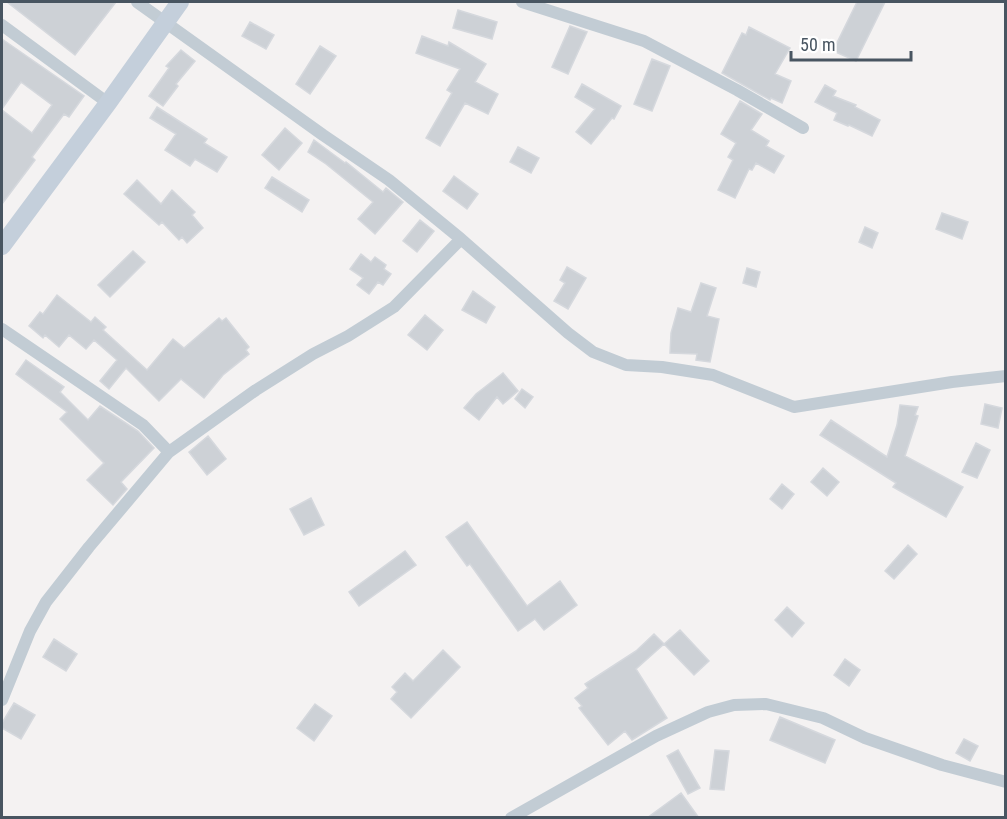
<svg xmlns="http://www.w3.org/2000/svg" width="1007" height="819" font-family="'Roboto Condensed',sans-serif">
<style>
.building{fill:#cdd1d6;stroke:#d5d8dd;stroke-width:1.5}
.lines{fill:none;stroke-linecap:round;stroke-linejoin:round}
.street{stroke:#c2ccd4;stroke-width:12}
.secondary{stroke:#c4cfdb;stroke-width:18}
</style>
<rect width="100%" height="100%" fill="#f4f2f2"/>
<!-- building -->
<path class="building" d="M 7,2 L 116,2 L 75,55 Z
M 857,2 L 885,2 L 856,61 L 833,51 Z
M 458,10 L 497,22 L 492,39 L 453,28 Z
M 250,22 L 274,35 L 266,49 L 242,36 Z
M 570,26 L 587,32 L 568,74 L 552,67 Z
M 749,27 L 790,48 L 775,74 L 791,81 L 782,103 L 771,98 L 770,100 L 722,73 L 742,33 L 746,35 Z
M 422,36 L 448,46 L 449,42 L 486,64 L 475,82 L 498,94 L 488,114 L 465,103 L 440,146 L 426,138 L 452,93 L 447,90 L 460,69 L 416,53 Z
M 2,39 L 84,96 L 69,117 L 64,114 L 32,157 L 35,160 L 2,204 L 2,110 L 32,133 L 52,105 L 21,82 L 2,109 Z
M 320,46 L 336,56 L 310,94 L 296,84 Z
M 181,50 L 195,61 L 176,84 L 178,86 L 163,106 L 149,96 L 169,68 L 166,66 Z
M 652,59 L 670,66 L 652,111 L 634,104 Z
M 582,84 L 621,106 L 614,119 L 612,118 L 591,144 L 576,132 L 595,109 L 575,97 Z
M 825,85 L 836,91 L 833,96 L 856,105 L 855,107 L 880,120 L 872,136 L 849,125 L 848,126 L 834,120 L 837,113 L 815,102 Z
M 740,101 L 762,114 L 751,130 L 769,141 L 766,146 L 784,156 L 774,173 L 756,163 L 752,170 L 749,169 L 735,198 L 718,190 L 733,160 L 728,157 L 736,143 L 721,134 Z
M 157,107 L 207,139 L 204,143 L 227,157 L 217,172 L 195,159 L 190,166 L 165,150 L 176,134 L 150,118 Z
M 285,128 L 302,143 L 279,170 L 262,155 Z
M 314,140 L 345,163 L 346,162 L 383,192 L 386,188 L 403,202 L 375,234 L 358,219 L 373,202 L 326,164 L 308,152 Z
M 518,147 L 539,158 L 531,173 L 510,162 Z
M 454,176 L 478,194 L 467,209 L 443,191 Z
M 272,177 L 309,200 L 302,212 L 265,188 Z
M 137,180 L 161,204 L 172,190 L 195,212 L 192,215 L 203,228 L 187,243 L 182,237 L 179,240 L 162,222 L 159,225 L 124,194 Z
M 942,213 L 968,222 L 962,239 L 936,229 Z
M 420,220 L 434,231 L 417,252 L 403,241 Z
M 865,227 L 878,233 L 872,248 L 859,242 Z
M 133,251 L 145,262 L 110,297 L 98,285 Z
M 361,254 L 371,262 L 375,257 L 386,265 L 384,269 L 391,274 L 383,285 L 378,282 L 369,294 L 357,285 L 363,278 L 350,269 Z
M 567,267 L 586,278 L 568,309 L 554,301 L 565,283 L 560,280 Z
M 747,268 L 760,272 L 756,287 L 743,283 Z
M 701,283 L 716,288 L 707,316 L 719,319 L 710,362 L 696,360 L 697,354 L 670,353 L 671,333 L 678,308 L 691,312 Z
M 473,291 L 495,307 L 486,323 L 462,310 Z
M 57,295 L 91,322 L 95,317 L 106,327 L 103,330 L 147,370 L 173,339 L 184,348 L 219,318 L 222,321 L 226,318 L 249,347 L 246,350 L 249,354 L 223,375 L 204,398 L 181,379 L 159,401 L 126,368 L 109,389 L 100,381 L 117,360 L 94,340 L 86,349 L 69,335 L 59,347 L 45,335 L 43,338 L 29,326 L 40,312 L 43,314 Z
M 425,315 L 443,330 L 427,350 L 408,335 Z
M 26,360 L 64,387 L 60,392 L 88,420 L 100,406 L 138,431 L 154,448 L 121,482 L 127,489 L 113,505 L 87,480 L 104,463 L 60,419 L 67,412 L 16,374 Z
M 503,373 L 518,391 L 503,404 L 497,397 L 479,420 L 464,408 L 476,394 Z
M 522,389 L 533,397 L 525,408 L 515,399 Z
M 985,404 L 1002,408 L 998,428 L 981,424 Z
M 900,405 L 918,407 L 915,415 L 918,416 L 905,456 L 963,487 L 946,517 L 893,487 L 896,483 L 820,435 L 831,420 L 887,457 L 897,425 Z
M 208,436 L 226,459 L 207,475 L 189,452 Z
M 976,443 L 990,450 L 977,478 L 962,472 Z
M 823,468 L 839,482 L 827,496 L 811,482 Z
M 782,484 L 794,494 L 782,509 L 770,499 Z
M 311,498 L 324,525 L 304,535 L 290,509 Z
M 467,522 L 527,606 L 560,581 L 577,605 L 544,630 L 535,619 L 518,631 L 470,564 L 467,566 L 446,537 Z
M 908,545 L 917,554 L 894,579 L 885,571 Z
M 405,551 L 416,565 L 359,606 L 349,592 Z
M 787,607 L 804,623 L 792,637 L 775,620 Z
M 680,630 L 709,661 L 694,675 L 664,644 Z
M 654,634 L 664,644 L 636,669 L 667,718 L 632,740 L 625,731 L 608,745 L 579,708 L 582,706 L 575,698 L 588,688 L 585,684 L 636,651 Z
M 54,639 L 77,654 L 66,671 L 43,657 Z
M 443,650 L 460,667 L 411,718 L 391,699 L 397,692 L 392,687 L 405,673 L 413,681 Z
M 845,659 L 860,670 L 849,686 L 834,675 Z
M 14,703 L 35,715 L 21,739 L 2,728 L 2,723 Z
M 315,704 L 332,716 L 314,741 L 297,728 Z
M 780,717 L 835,740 L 825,763 L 770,740 Z
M 964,739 L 978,746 L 970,761 L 956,753 Z
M 678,750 L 700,788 L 688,794 L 667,756 Z
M 715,750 L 729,751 L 724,790 L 710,789 Z
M 681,793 L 699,818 L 647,818 Z"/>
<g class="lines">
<!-- street -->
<path class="street" d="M 137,2 L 323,135 L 389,180 L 461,239 L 568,333 L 593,352 L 626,365 L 662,367 L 713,375 L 794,407 L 952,382 L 1006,376
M 522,2 L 644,41 L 737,90 L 803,128
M 2,25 L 108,103
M 2,329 L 143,425 L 169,452 L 256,390 L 313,354 L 348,336 L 394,307 L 461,239
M 2,700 L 30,631 L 46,602 L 89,547 L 169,452
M 511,818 L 656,736 L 708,712 L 734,705 L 766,704 L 823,718 L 865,738 L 942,765 L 1006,782"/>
<!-- secondary -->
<path class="secondary" d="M 2,246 L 108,103 L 180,2"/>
</g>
<!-- border -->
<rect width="1007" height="819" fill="none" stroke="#485561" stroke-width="6"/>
<!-- scale -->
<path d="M791 51v9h120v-9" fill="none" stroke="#485561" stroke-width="3"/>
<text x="800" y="51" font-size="18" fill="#485561" stroke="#ffffff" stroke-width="4.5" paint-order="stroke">50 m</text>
</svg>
